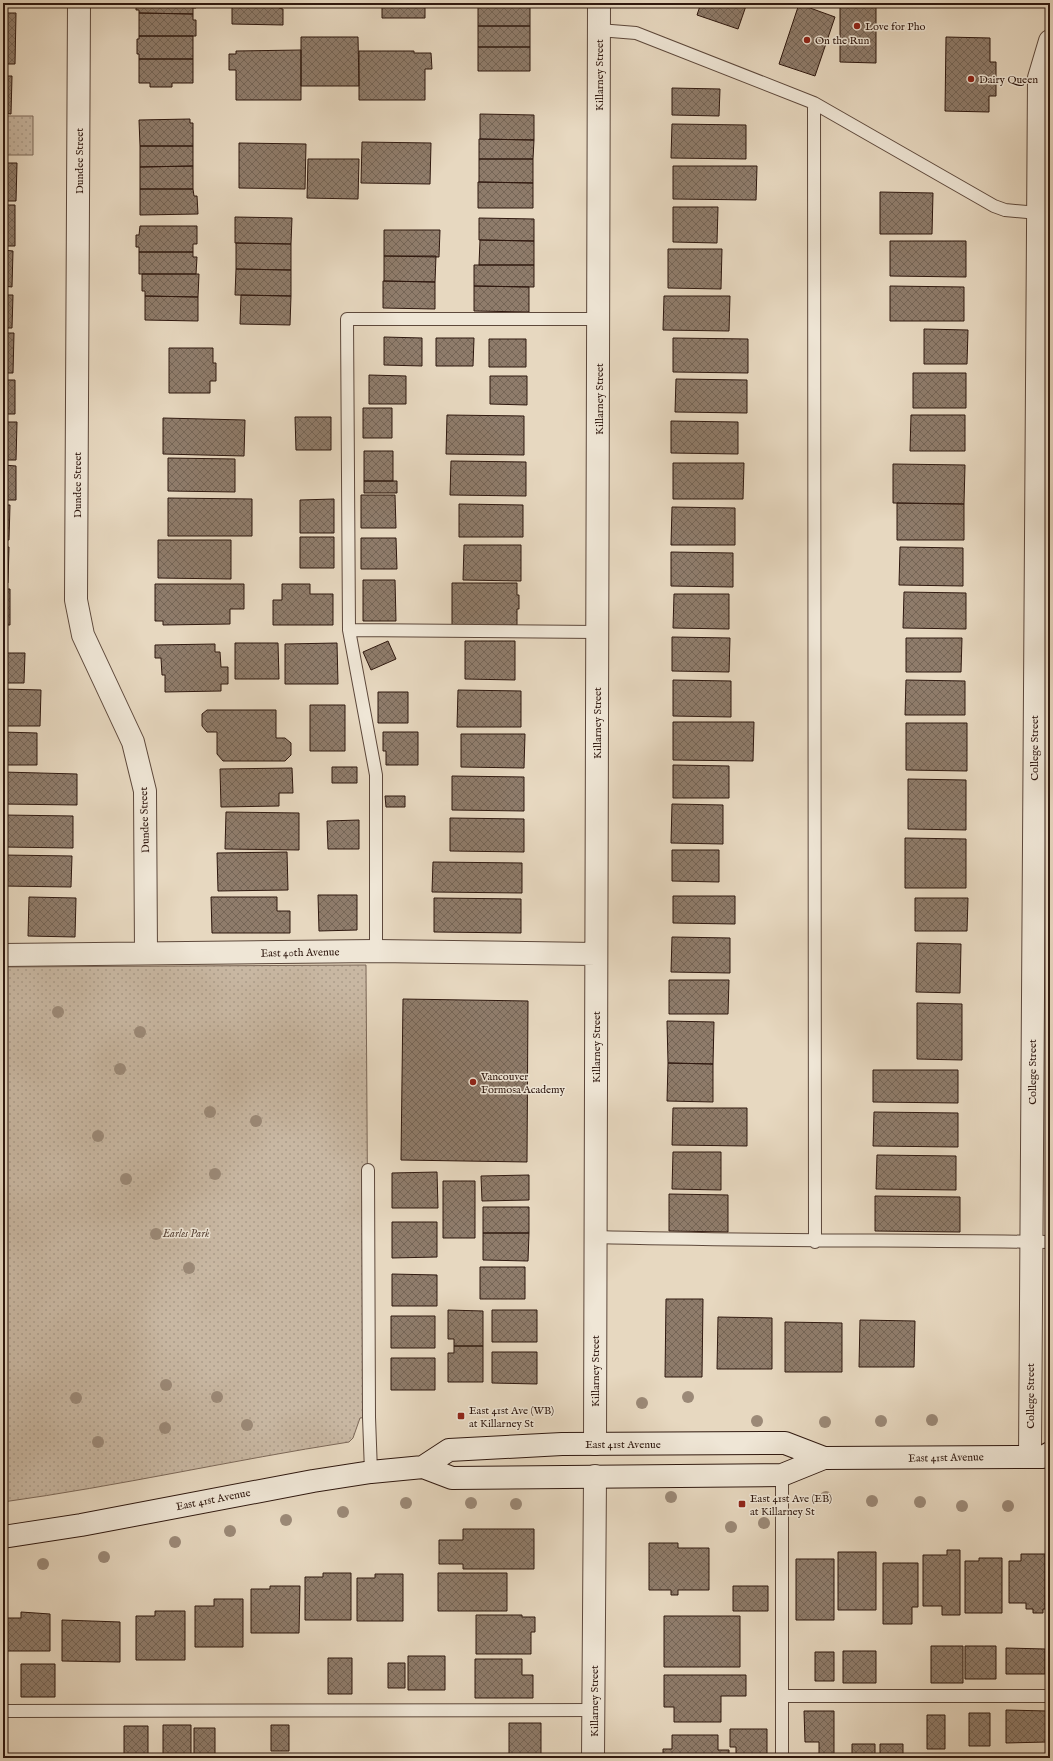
<svg xmlns="http://www.w3.org/2000/svg" width="1053" height="1761" font-family="'IM FELL English',serif">
<style>
.green{fill:url(#green-dots);stroke:#7c6858}
.building{fill:url(#building-cross-hatch);stroke:#2f180f}
.lines{fill:none;stroke-linecap:round;stroke-linejoin:round}
.lane-casing{stroke:#5d483b;stroke-width:14}
.street-casing{stroke:#5d483b;stroke-width:24}
.secondary-casing{stroke:#2f180f;stroke-width:24}
.lane{stroke:#efe6d6;stroke-width:12}
.street{stroke:#efe6d6;stroke-width:22}
.secondary{stroke:#efe6d6;stroke-width:22}
.tree{fill:#9b8977}
.poi-dot{fill:#8f2418;stroke:#efe6d6;stroke-width:1.5}
.labels{text-anchor:middle;stroke-width:3;stroke-linejoin:round;paint-order:stroke}
.poi-label{font-size:11px;fill:#2f180f;stroke:#efe6d6;text-anchor:start}
.street-label{font-size:11px;fill:#2f180f;stroke:#efe6d6}
.park-label{font-size:11px;font-style:italic;fill:#5d483b;stroke:#efe6d6}
</style>
<defs>
<pattern id="green-dots" width="8" height="8" patternUnits="userSpaceOnUse"><rect width="8" height="8" fill="#c8b7a2"/><path d="M2 2h.1M6 6h.1" fill="none" stroke="#ac9d8a" stroke-width="1.8" stroke-linecap="round"/></pattern>
<pattern id="building-cross-hatch" width="8" height="8" patternUnits="userSpaceOnUse"><rect width="8" height="8" fill="#8f7c6b"/><path d="M0 0l8 8M0 8l8-8" fill="none" stroke="#756556"/></pattern>
</defs>
<rect width="100%" height="100%" fill="#e7d8c0"/>
<filter id="stains"><feTurbulence type="fractalNoise" baseFrequency=".005" numOctaves="4"/><feColorMatrix values="0 0 0 0 .2 0 0 0 0 .09 0 0 0 0 .02 0 0 0 .5 -.17"/></filter>
<radialGradient id="worn" r=".72"><stop offset=".6" stop-color="#630" stop-opacity="0"/><stop offset="1" stop-color="#630" stop-opacity=".3"/></radialGradient>
<!-- green -->
<path class="green" d="M 3,116 L 33,116 L 33,155 L 3,155 Z
M 366,965 L 369,1417 L 360,1418 L 353,1438 L 349,1442 C 233,1460 119,1486 3,1502 L 3,967 Z"/>
<!-- building -->
<path class="building" d="M 136,3 L 196,3 L 196,8 L 193,8 L 193,14 L 139,13 L 139,10 L 136,10 Z
M 232,3 L 279,3 L 279,8 L 283,9 L 283,25 L 232,24 Z
M 382,3 L 425,3 L 425,18 L 382,18 Z
M 478,3 L 530,3 L 530,26 L 478,26 Z
M 701,3 L 747,3 L 738,29 L 697,15 Z
M 840,3 L 876,3 L 876,63 L 840,62 Z
M 799,4 L 835,17 L 815,76 L 779,64 Z
M 3,13 L 16,13 L 15,64 L 3,64 Z
M 139,13 L 193,14 L 193,20 L 196,20 L 196,36 L 139,36 Z
M 478,26 L 530,26 L 530,47 L 478,47 Z
M 139,36 L 193,36 L 193,59 L 139,59 L 139,54 L 137,54 L 137,39 L 139,39 Z
M 301,37 L 358,37 L 359,86 L 301,86 Z
M 946,37 L 990,38 L 990,62 L 996,62 L 996,96 L 989,96 L 989,112 L 945,111 Z
M 478,47 L 530,47 L 530,71 L 478,71 Z
M 301,50 L 301,100 L 236,100 L 236,70 L 229,70 L 229,54 L 236,54 L 236,51 Z
M 359,51 L 414,51 L 414,53 L 431,53 L 432,69 L 425,69 L 425,100 L 359,100 Z
M 139,59 L 193,59 L 193,83 L 172,83 L 172,87 L 150,87 L 150,83 L 139,83 Z
M 3,76 L 12,76 L 11,114 L 3,113 Z
M 672,88 L 720,89 L 719,116 L 672,115 Z
M 480,114 L 534,115 L 534,140 L 480,139 Z
M 190,119 L 190,123 L 193,123 L 193,146 L 140,146 L 139,120 Z
M 672,124 L 746,125 L 746,159 L 671,158 Z
M 479,139 L 534,140 L 533,159 L 479,159 Z
M 362,142 L 431,143 L 430,184 L 361,183 Z
M 239,143 L 306,144 L 305,189 L 239,188 Z
M 140,146 L 193,146 L 193,166 L 140,167 Z
M 308,159 L 359,159 L 358,199 L 307,198 Z
M 479,159 L 533,159 L 533,183 L 479,182 Z
M 3,163 L 17,163 L 16,201 L 3,201 Z
M 193,166 L 193,189 L 140,189 L 140,167 Z
M 673,166 L 757,166 L 756,200 L 673,199 Z
M 478,182 L 533,183 L 533,208 L 478,208 Z
M 140,189 L 193,189 L 194,196 L 197,196 L 198,214 L 140,215 Z
M 880,192 L 933,193 L 932,234 L 880,234 Z
M 3,205 L 15,205 L 15,246 L 3,246 Z
M 673,207 L 718,207 L 717,243 L 673,242 Z
M 235,217 L 292,218 L 291,244 L 235,243 Z
M 479,218 L 534,219 L 534,241 L 479,240 Z
M 140,226 L 197,226 L 197,244 L 193,244 L 193,252 L 139,252 L 139,247 L 136,247 L 136,235 L 139,235 Z
M 384,230 L 440,230 L 439,257 L 384,256 Z
M 480,240 L 534,241 L 534,265 L 479,265 Z
M 890,241 L 966,241 L 966,277 L 890,276 Z
M 236,243 L 291,244 L 291,270 L 236,269 Z
M 668,249 L 722,249 L 721,289 L 668,288 Z
M 3,250 L 13,251 L 12,287 L 3,286 Z
M 139,252 L 193,252 L 193,257 L 197,257 L 196,274 L 139,274 Z
M 384,256 L 436,256 L 435,282 L 384,281 Z
M 474,265 L 534,265 L 534,287 L 474,286 Z
M 236,269 L 291,270 L 291,296 L 235,295 Z
M 142,274 L 199,274 L 198,297 L 145,296 L 145,291 L 142,291 Z
M 383,281 L 435,282 L 435,309 L 383,308 Z
M 474,286 L 529,287 L 529,312 L 474,311 Z
M 890,286 L 964,287 L 964,321 L 890,321 Z
M 3,295 L 13,295 L 12,328 L 3,328 Z
M 241,295 L 291,296 L 290,325 L 240,324 Z
M 145,296 L 198,297 L 198,321 L 145,320 Z
M 664,296 L 730,296 L 729,331 L 663,330 Z
M 924,329 L 968,330 L 967,364 L 924,364 Z
M 3,333 L 14,333 L 13,373 L 3,373 Z
M 384,337 L 422,338 L 422,366 L 384,365 Z
M 436,338 L 474,338 L 473,366 L 436,366 Z
M 673,338 L 748,339 L 748,373 L 673,372 Z
M 489,339 L 526,339 L 526,367 L 489,367 Z
M 169,348 L 213,348 L 213,363 L 216,363 L 216,381 L 210,381 L 210,393 L 169,393 Z
M 913,373 L 966,373 L 966,408 L 913,408 Z
M 369,375 L 406,376 L 406,404 L 369,404 Z
M 490,376 L 527,376 L 527,405 L 490,404 Z
M 676,379 L 747,380 L 747,413 L 675,412 Z
M 3,380 L 15,380 L 15,414 L 3,414 Z
M 363,408 L 392,408 L 392,438 L 363,438 Z
M 447,415 L 524,416 L 524,455 L 446,454 Z
M 911,415 L 965,415 L 965,451 L 910,451 Z
M 295,417 L 331,417 L 331,450 L 296,450 Z
M 163,418 L 245,420 L 244,456 L 163,454 Z
M 671,421 L 738,422 L 738,454 L 671,453 Z
M 3,422 L 17,422 L 16,460 L 3,460 Z
M 364,451 L 393,451 L 393,481 L 364,481 Z
M 168,458 L 235,459 L 235,492 L 168,491 Z
M 451,461 L 526,462 L 526,496 L 450,495 Z
M 673,463 L 744,463 L 743,499 L 673,499 Z
M 893,464 L 965,465 L 964,504 L 893,503 Z
M 3,465 L 16,466 L 16,500 L 3,500 Z
M 364,481 L 397,481 L 397,493 L 364,493 Z
M 361,495 L 395,495 L 396,528 L 361,528 Z
M 168,498 L 252,499 L 252,536 L 168,536 Z
M 334,499 L 334,533 L 300,533 L 300,500 Z
M 897,503 L 964,504 L 964,540 L 897,540 Z
M 459,504 L 523,505 L 523,537 L 459,537 Z
M 3,505 L 10,505 L 9,540 L 3,540 Z
M 672,507 L 735,508 L 735,545 L 671,545 Z
M 300,537 L 334,537 L 334,568 L 300,568 Z
M 361,538 L 396,538 L 397,569 L 361,569 Z
M 158,540 L 231,540 L 231,579 L 158,578 Z
M 464,545 L 521,545 L 521,581 L 463,580 Z
M 3,547 L 9,547 L 8,583 L 3,583 Z
M 900,547 L 963,548 L 963,586 L 899,585 Z
M 671,552 L 733,553 L 733,587 L 671,586 Z
M 363,580 L 395,580 L 396,621 L 363,621 Z
M 452,583 L 517,583 L 517,595 L 519,595 L 519,609 L 517,609 L 517,625 L 452,626 Z
M 155,584 L 244,584 L 244,609 L 230,609 L 230,624 L 163,625 L 163,621 L 155,621 Z
M 282,584 L 310,584 L 310,594 L 333,594 L 333,625 L 273,625 L 273,600 L 282,600 Z
M 3,589 L 10,589 L 10,625 L 3,625 Z
M 904,592 L 966,593 L 966,629 L 903,628 Z
M 674,594 L 729,594 L 729,629 L 673,628 Z
M 672,637 L 730,638 L 729,672 L 672,671 Z
M 906,638 L 962,638 L 961,672 L 906,672 Z
M 388,641 L 396,659 L 371,670 L 363,652 Z
M 465,641 L 515,641 L 515,680 L 465,679 Z
M 235,643 L 278,643 L 279,679 L 235,679 Z
M 337,643 L 338,684 L 285,684 L 285,644 Z
M 215,644 L 215,652 L 220,652 L 221,667 L 228,667 L 228,684 L 221,684 L 221,691 L 165,692 L 165,675 L 162,675 L 161,658 L 155,658 L 155,645 Z
M 3,653 L 25,653 L 24,683 L 3,683 Z
M 673,680 L 731,681 L 731,717 L 673,716 Z
M 906,680 L 965,681 L 965,715 L 905,715 Z
M 3,689 L 41,690 L 40,726 L 3,726 Z
M 458,690 L 521,691 L 521,727 L 457,727 Z
M 378,692 L 408,692 L 408,723 L 378,723 Z
M 310,705 L 345,705 L 345,751 L 310,751 Z
M 207,710 L 276,710 L 276,738 L 285,738 L 291,743 L 291,755 L 285,761 L 223,761 L 217,754 L 217,732 L 207,732 L 202,726 L 202,714 Z
M 673,722 L 754,722 L 753,761 L 673,760 Z
M 906,723 L 967,723 L 967,771 L 906,770 Z
M 3,732 L 37,733 L 37,765 L 3,765 Z
M 383,732 L 418,732 L 418,765 L 386,765 L 386,751 L 383,751 Z
M 461,734 L 525,734 L 524,768 L 461,767 Z
M 673,765 L 729,766 L 729,798 L 673,798 Z
M 332,767 L 357,767 L 357,783 L 332,783 Z
M 292,768 L 293,793 L 279,793 L 279,806 L 221,807 L 220,769 Z
M 3,772 L 77,774 L 77,805 L 3,804 Z
M 452,776 L 524,777 L 524,811 L 452,810 Z
M 908,779 L 966,780 L 966,830 L 908,829 Z
M 385,796 L 405,796 L 405,807 L 386,807 Z
M 672,804 L 723,805 L 723,844 L 671,843 Z
M 226,812 L 299,813 L 299,850 L 225,849 Z
M 4,815 L 73,816 L 73,848 L 4,847 Z
M 450,818 L 524,819 L 524,852 L 450,851 Z
M 359,820 L 359,849 L 328,849 L 327,821 Z
M 905,838 L 966,839 L 966,888 L 905,888 Z
M 672,850 L 719,850 L 719,882 L 672,881 Z
M 287,852 L 288,890 L 218,891 L 217,853 Z
M 3,855 L 72,856 L 71,887 L 3,886 Z
M 433,862 L 522,863 L 522,893 L 432,892 Z
M 318,895 L 357,895 L 357,930 L 319,931 Z
M 673,896 L 735,896 L 735,924 L 673,923 Z
M 29,897 L 76,898 L 75,937 L 28,936 Z
M 211,897 L 277,897 L 277,911 L 290,911 L 290,933 L 212,933 Z
M 434,898 L 521,899 L 521,933 L 434,932 Z
M 915,898 L 968,898 L 967,931 L 915,931 Z
M 672,937 L 730,938 L 730,973 L 671,972 Z
M 917,943 L 961,944 L 960,993 L 916,992 Z
M 669,980 L 729,980 L 728,1014 L 669,1014 Z
M 403,999 L 528,1001 L 527,1162 L 401,1160 Z
M 917,1003 L 962,1004 L 962,1060 L 917,1059 Z
M 667,1021 L 714,1022 L 713,1064 L 668,1063 Z
M 668,1063 L 713,1064 L 713,1102 L 667,1101 Z
M 873,1070 L 958,1070 L 958,1103 L 873,1102 Z
M 673,1108 L 747,1108 L 747,1146 L 672,1145 Z
M 874,1112 L 958,1113 L 958,1147 L 873,1146 Z
M 673,1152 L 721,1152 L 721,1190 L 672,1189 Z
M 877,1155 L 956,1156 L 956,1190 L 876,1189 Z
M 437,1172 L 438,1208 L 392,1208 L 392,1173 Z
M 529,1175 L 529,1200 L 482,1201 L 481,1176 Z
M 443,1181 L 475,1181 L 475,1238 L 443,1238 Z
M 669,1194 L 728,1195 L 728,1232 L 669,1231 Z
M 875,1196 L 960,1197 L 960,1232 L 875,1231 Z
M 483,1207 L 529,1207 L 529,1233 L 483,1233 Z
M 392,1222 L 437,1222 L 437,1257 L 392,1258 Z
M 483,1233 L 529,1233 L 528,1261 L 483,1260 Z
M 480,1267 L 525,1267 L 525,1299 L 480,1299 Z
M 392,1274 L 437,1275 L 437,1306 L 392,1306 Z
M 666,1299 L 703,1299 L 702,1377 L 665,1377 Z
M 448,1310 L 483,1311 L 483,1346 L 454,1346 L 454,1339 L 448,1339 Z
M 492,1310 L 537,1310 L 537,1342 L 492,1342 Z
M 391,1316 L 435,1316 L 435,1348 L 391,1348 Z
M 718,1317 L 772,1318 L 772,1369 L 717,1369 Z
M 860,1320 L 915,1321 L 914,1367 L 859,1367 Z
M 785,1322 L 842,1323 L 842,1372 L 785,1372 Z
M 454,1346 L 483,1346 L 483,1382 L 448,1382 L 448,1353 L 454,1353 Z
M 492,1352 L 537,1352 L 537,1384 L 492,1383 Z
M 391,1358 L 435,1358 L 435,1390 L 391,1390 Z
M 463,1529 L 534,1529 L 534,1569 L 463,1569 L 463,1564 L 439,1564 L 439,1540 L 463,1540 Z
M 649,1543 L 678,1543 L 678,1548 L 709,1548 L 709,1590 L 678,1590 L 678,1595 L 671,1595 L 671,1590 L 649,1590 Z
M 947,1550 L 960,1550 L 960,1615 L 942,1615 L 942,1606 L 923,1606 L 923,1555 L 947,1555 Z
M 838,1552 L 876,1552 L 876,1610 L 838,1610 Z
M 1021,1554 L 1045,1554 L 1045,1609 L 1043,1609 L 1043,1613 L 1033,1613 L 1033,1609 L 1026,1609 L 1026,1603 L 1009,1603 L 1009,1561 L 1021,1561 Z
M 1049,1554 L 1050,1554 L 1050,1620 L 1049,1620 Z
M 979,1558 L 1002,1558 L 1002,1613 L 965,1613 L 965,1561 L 979,1561 Z
M 796,1559 L 834,1559 L 834,1620 L 796,1620 Z
M 883,1563 L 918,1563 L 918,1607 L 912,1607 L 912,1624 L 883,1624 Z
M 323,1573 L 351,1573 L 351,1620 L 305,1620 L 305,1577 L 323,1577 Z
M 438,1573 L 507,1573 L 507,1611 L 438,1611 Z
M 375,1574 L 403,1574 L 403,1621 L 357,1621 L 357,1578 L 375,1578 Z
M 270,1586 L 300,1586 L 299,1633 L 251,1633 L 251,1589 L 270,1589 Z
M 733,1586 L 768,1586 L 768,1611 L 733,1611 Z
M 214,1599 L 243,1599 L 243,1647 L 195,1647 L 195,1606 L 214,1606 Z
M 155,1611 L 185,1611 L 185,1660 L 136,1660 L 136,1616 L 155,1616 Z
M 21,1612 L 50,1614 L 50,1651 L 3,1651 L 3,1618 L 21,1618 Z
M 476,1615 L 522,1615 L 522,1617 L 535,1617 L 535,1632 L 531,1632 L 531,1654 L 476,1654 Z
M 664,1616 L 740,1616 L 740,1667 L 664,1667 Z
M 62,1620 L 120,1622 L 120,1662 L 62,1661 Z
M 931,1646 L 963,1646 L 963,1683 L 931,1683 Z
M 965,1646 L 996,1646 L 996,1679 L 965,1679 Z
M 1006,1648 L 1045,1649 L 1045,1674 L 1006,1674 Z
M 843,1651 L 876,1651 L 876,1683 L 843,1683 Z
M 815,1652 L 834,1652 L 834,1681 L 815,1681 Z
M 408,1656 L 445,1656 L 445,1690 L 408,1690 Z
M 328,1658 L 352,1658 L 352,1694 L 328,1694 Z
M 475,1659 L 522,1659 L 522,1675 L 533,1675 L 533,1698 L 475,1698 Z
M 388,1663 L 405,1663 L 405,1688 L 388,1688 Z
M 21,1664 L 55,1664 L 55,1697 L 21,1697 Z
M 664,1675 L 746,1675 L 746,1696 L 721,1696 L 721,1722 L 674,1722 L 674,1707 L 664,1707 Z
M 1006,1710 L 1047,1711 L 1047,1742 L 1006,1743 Z
M 804,1711 L 834,1711 L 834,1757 L 819,1757 L 819,1742 L 805,1742 Z
M 969,1713 L 990,1713 L 990,1746 L 969,1746 Z
M 927,1715 L 945,1715 L 945,1749 L 927,1749 Z
M 509,1723 L 541,1723 L 541,1757 L 509,1757 Z
M 163,1725 L 191,1725 L 191,1756 L 163,1756 Z
M 271,1725 L 289,1725 L 289,1751 L 271,1751 Z
M 124,1726 L 148,1726 L 148,1757 L 124,1757 Z
M 194,1728 L 215,1728 L 215,1756 L 194,1756 Z
M 730,1729 L 767,1729 L 767,1758 L 736,1758 L 736,1747 L 730,1747 Z
M 672,1735 L 718,1735 L 718,1750 L 729,1750 L 729,1758 L 663,1758 L 663,1749 L 672,1749 Z
M 852,1744 L 875,1744 L 875,1758 L 852,1758 Z
M 880,1744 L 903,1744 L 903,1758 L 880,1758 Z"/>
<g class="lines">
<!-- lane casing -->
<g class="lane-casing">
<path id="lane" d="M 599,30 L 636,33 L 814,103 L 994,206 L 1005,210 L 1038,213
M 814,103 L 815,1242
M 349,630 L 598,632
M 376,951 L 376,775 L 349,630 L 347,319 L 599,319
M 368,1170 L 369,1417 L 371,1472
M 596,1237 C 747,1241 899,1240 1050,1242
M 783,1696 L 1050,1696
M 3,1711 L 594,1710
M 782,1758 L 782,1475"/>
</g>
<!-- street casing -->
<g class="street-casing">
<path id="street" d="M 79,3 L 76,600 L 83,635 L 90,650 L 133,742 L 145,791 L 146,953
M 3,955 L 376,951 L 596,954
M 595,1444 L 599,3
M 1030,1457 L 1039,78 L 1050,41
M 593,1758 L 595,1476"/>
</g>
<!-- secondary casing -->
<g class="secondary-casing">
<path id="secondary" d="M 423,1467 L 452,1478 L 782,1475 L 824,1458 L 1043,1457 L 1050,1453
M 3,1537 L 81,1525 L 313,1481 L 371,1472 L 423,1467 L 449,1450 L 562,1444 L 785,1443 L 824,1458"/>
</g>
<!-- lane -->
<use href="#lane" class="lane"/>
<!-- street -->
<use href="#street" class="street"/>
<!-- secondary -->
<use href="#secondary" class="secondary"/>
</g>
<!-- trees -->
<g class="tree">
<circle cx="58" cy="1012" r="6"/>
<circle cx="140" cy="1032" r="6"/>
<circle cx="120" cy="1069" r="6"/>
<circle cx="210" cy="1112" r="6"/>
<circle cx="256" cy="1121" r="6"/>
<circle cx="98" cy="1136" r="6"/>
<circle cx="215" cy="1174" r="6"/>
<circle cx="126" cy="1179" r="6"/>
<circle cx="156" cy="1234" r="6"/>
<circle cx="189" cy="1268" r="6"/>
<circle cx="166" cy="1385" r="6"/>
<circle cx="217" cy="1397" r="6"/>
<circle cx="688" cy="1397" r="6"/>
<circle cx="76" cy="1398" r="6"/>
<circle cx="642" cy="1403" r="6"/>
<circle cx="932" cy="1420" r="6"/>
<circle cx="757" cy="1421" r="6"/>
<circle cx="881" cy="1421" r="6"/>
<circle cx="825" cy="1422" r="6"/>
<circle cx="247" cy="1425" r="6"/>
<circle cx="165" cy="1428" r="6"/>
<circle cx="98" cy="1442" r="6"/>
<circle cx="671" cy="1497" r="6"/>
<circle cx="826" cy="1497" r="6"/>
<circle cx="872" cy="1501" r="6"/>
<circle cx="920" cy="1502" r="6"/>
<circle cx="406" cy="1503" r="6"/>
<circle cx="471" cy="1503" r="6"/>
<circle cx="516" cy="1504" r="6"/>
<circle cx="962" cy="1506" r="6"/>
<circle cx="1008" cy="1506" r="6"/>
<circle cx="343" cy="1512" r="6"/>
<circle cx="286" cy="1520" r="6"/>
<circle cx="764" cy="1523" r="6"/>
<circle cx="731" cy="1527" r="6"/>
<circle cx="230" cy="1531" r="6"/>
<circle cx="175" cy="1542" r="6"/>
<circle cx="104" cy="1557" r="6"/>
<circle cx="43" cy="1564" r="6"/>
</g>
<!-- markers -->
<g class="poi-dot">
<circle cx="857" cy="26" r="4"/>
<circle cx="807" cy="40" r="4"/>
<circle cx="971" cy="79" r="4"/>
<circle cx="473" cy="1082" r="4"/>
<rect x="457" y="1412" width="8" height="8" rx="2"/>
<rect x="738" y="1500" width="8" height="8" rx="2"/>
</g>
<g class="labels">
<!-- poi labels -->
<g class="poi-label">
<text x="865" y="30">Love for Pho</text>
<text x="815" y="44">On the Run</text>
<text x="979" y="83">Dairy Queen</text>
<text x="481" y="1080">Vancouver<tspan x="481" dy="13">Formosa Academy</tspan></text>
<text x="469" y="1414">East 41st Ave (WB)<tspan x="469" dy="13">at Killarney St</tspan></text>
<text x="750" y="1502">East 41st Ave (EB)<tspan x="750" dy="13">at Killarney St</tspan></text>
</g>
<!-- street labels -->
<g class="street-label">
<text transform="translate(599 75) rotate(-90)" y="4">Killarney Street</text>
<text transform="translate(79 161) rotate(-90)" y="4">Dundee Street</text>
<text transform="translate(599 399) rotate(-90)" y="4">Killarney Street</text>
<text transform="translate(77 485) rotate(-90)" y="4">Dundee Street</text>
<text transform="translate(597 723) rotate(-90)" y="4">Killarney Street</text>
<text transform="translate(1034 748) rotate(-90)" y="4">College Street</text>
<text transform="translate(144 820) rotate(-92)" y="4">Dundee Street</text>
<text transform="translate(300 952) rotate(-1)" y="4">East 40th Avenue</text>
<text transform="translate(596 1047) rotate(-90)" y="4">Killarney Street</text>
<text transform="translate(1032 1072) rotate(-90)" y="4">College Street</text>
<text transform="translate(595 1371) rotate(-90)" y="4">Killarney Street</text>
<text transform="translate(1030 1396) rotate(-90)" y="4">College Street</text>
<text x="623" y="1448">East 41st Avenue</text>
<text transform="translate(946 1457) rotate(-1)" y="4">East 41st Avenue</text>
<text transform="translate(213 1499) rotate(-11)" y="4">East 41st Avenue</text>
<text transform="translate(594 1701) rotate(-90)" y="4">Killarney Street</text>
</g>
<!-- park labels -->
<g class="park-label">
<text x="186" y="1237">Earles Park</text>
</g>
</g>
<!-- margin -->
<rect width="1053" height="1761" fill="none" stroke="#e7d8c0" stroke-width="16"/>
<rect x="4" y="4" width="1045" height="1753" fill="none" stroke="#2f180f" stroke-width="2"/>
<rect x="8" y="8" width="1037" height="1745" fill="none" stroke="#2f180f"/>
<rect width="100%" height="100%" filter="url(#stains)"/>
<rect width="100%" height="100%" fill="url(#worn)"/>
</svg>
